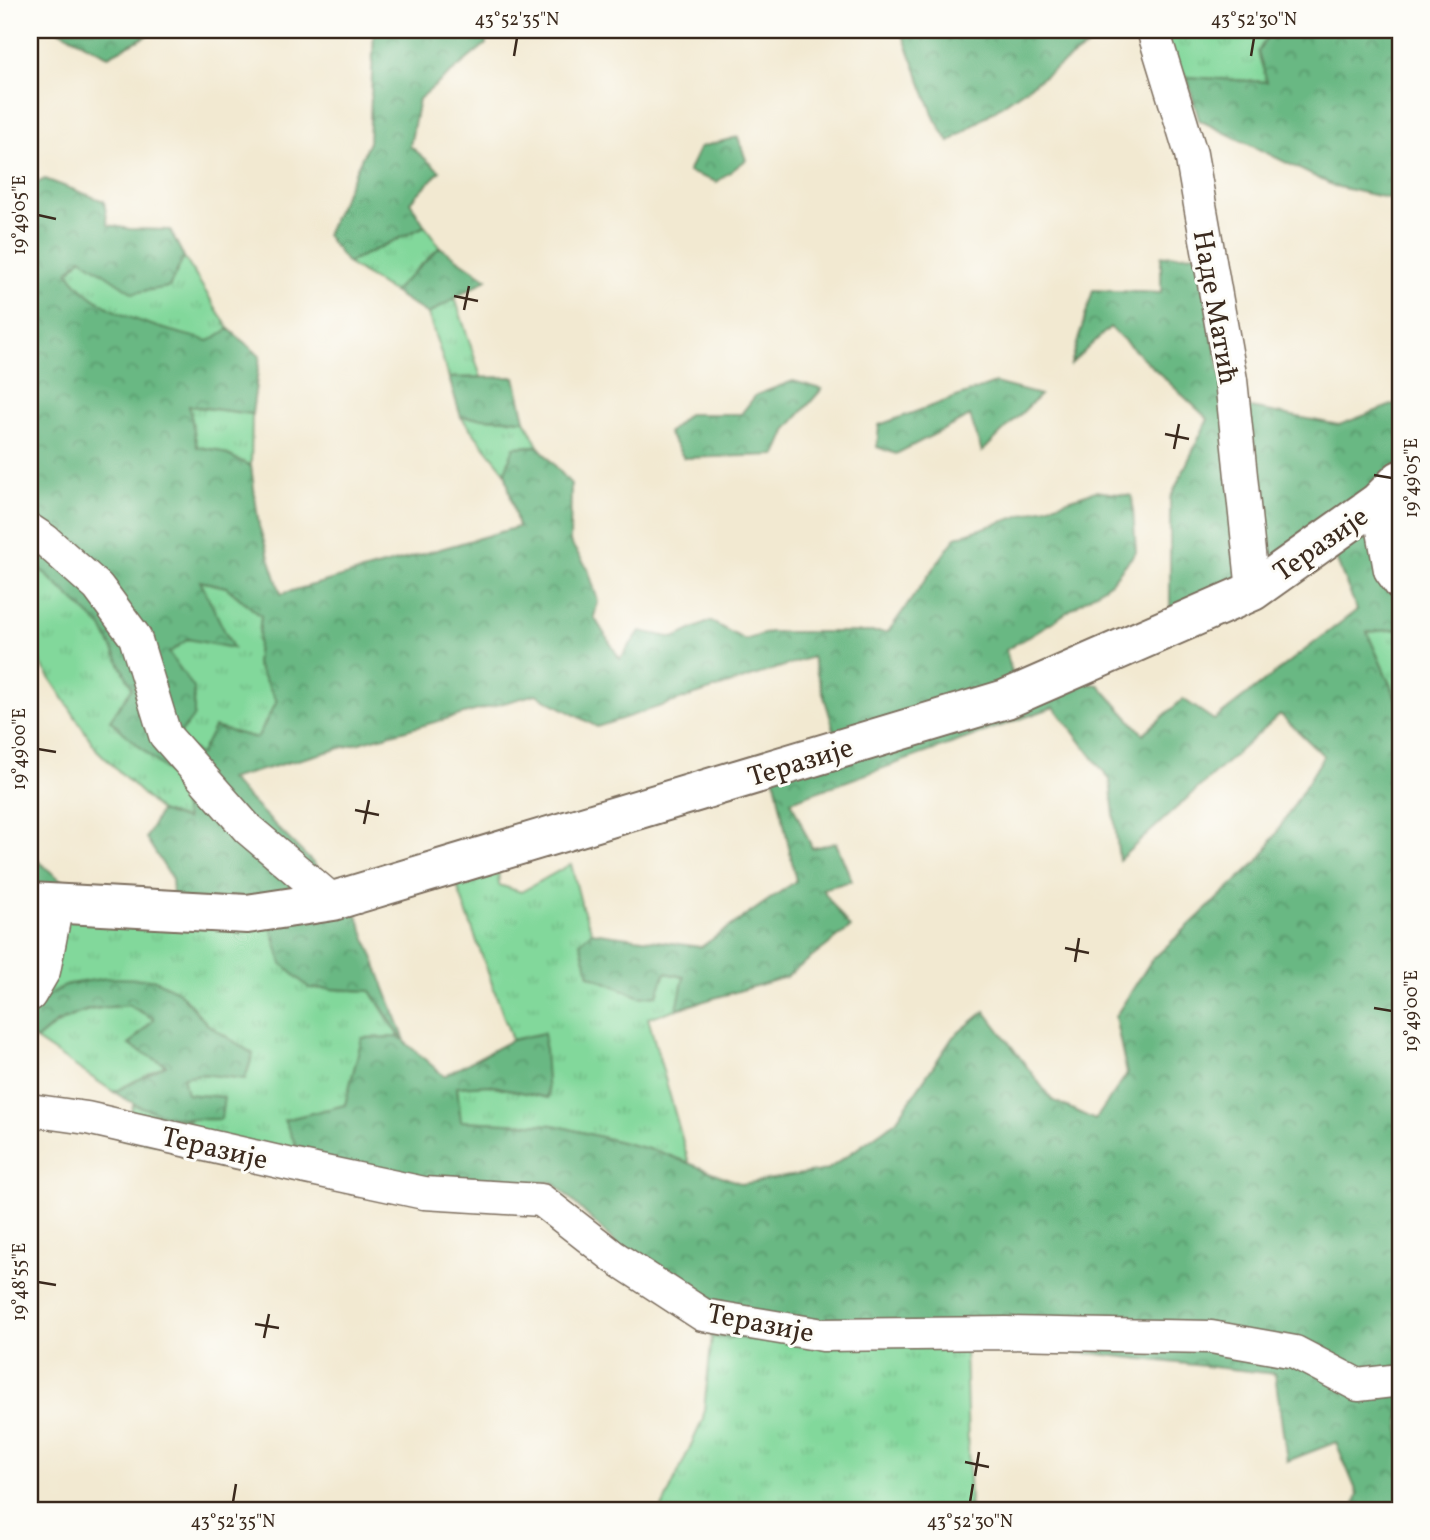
<svg xmlns="http://www.w3.org/2000/svg" width="1430" height="1540" font-family="Vollkorn,serif">
<style>
.grass{fill:url(#grass-tufts);stroke:#5e815c;stroke-width:2}
.forest{fill:url(#forest-crowns);stroke:#527150;stroke-width:2;fill-rule:evenodd}
.lines{fill:none;stroke-linecap:round;stroke-linejoin:round}
.minor-casing{stroke:#7b6d5d;stroke-width:35}
.tertiary-casing{stroke:#7b6d5d;stroke-width:42}
.minor{stroke:#fff;stroke-width:32}
.tertiary{stroke:#fff;stroke-width:38}
.ticks{fill:none;stroke:#3b2a1e;stroke-width:2.5}
.labels{text-anchor:middle;stroke-width:6;stroke-linejoin:round;paint-order:stroke}
.street-label{font-size:28px;fill:#3b2a1e;stroke:#fdfcf7}
.neatline{fill:none;stroke:#3b2a1e;stroke-width:2.5}
.ticks-label{font-size:18px;text-anchor:middle;fill:#3b2a1e}
</style>
<defs>
<pattern id="grass-tufts" width="24" height="20" patternUnits="userSpaceOnUse" patternTransform="scale(1.75)"><rect width="24" height="20" fill="#82d89b"/><path d="M3 7l-1-3M5 7V3M7 7l1-3M15 17l-1-3M17 17v-4M19 17l1-3" fill="none" stroke="#71ba85"/></pattern>
<pattern id="forest-crowns" width="20" height="18" patternUnits="userSpaceOnUse" patternTransform="scale(1.75)"><rect width="20" height="18" fill="#69b883"/><path d="M2 6a3 3 0 1 1 6 0M12 15a3 3 0 1 1 6 0" fill="none" stroke="#58966b"/></pattern>
</defs>
<rect width="100%" height="100%" fill="#fdfcf7"/>
<filter id="ink" filterUnits="userSpaceOnUse"><feTurbulence type="fractalNoise" baseFrequency=".0143" numOctaves="2"/><feDisplacementMap in="SourceGraphic" scale="14" xChannelSelector="R" yChannelSelector="G"/><feConvolveMatrix kernelMatrix="1 2 1 2 8 2 1 2 1" color-interpolation-filters="sRGB"/></filter>
<filter id="wash" filterUnits="userSpaceOnUse"><feTurbulence type="fractalNoise" baseFrequency=".00686" numOctaves="4" result="noise"/><feDisplacementMap in="SourceGraphic" scale="28" xChannelSelector="R" yChannelSelector="G"/><feGaussianBlur stdDeviation="1.57" result="paint"/><feColorMatrix in="noise" values="0 0 0 0 0 0 0 0 0 0 0 0 0 0 0 0 0 1.4 0 .05"/><feComposite in="paint" operator="in"/></filter>
<g filter="url(#wash)">
<rect width="100%" height="100%" fill="#f2e9d1"/>
<!-- grass -->
<path class="grass" d="M 1136,30 L 1271,30 L 1258,52 L 1268,82 L 1187,77 Z
M 425,226 L 440,247 L 393,292 L 347,263 Z
M 184,257 L 229,329 L 209,342 C 160,328 97,316 68,272 L 81,258 L 94,266 L 169,287 Z
M 455,298 L 481,377 L 449,378 L 428,314 Z
M 189,406 L 252,414 L 251,466 L 217,450 L 197,447 Z
M 461,417 L 525,420 L 538,446 L 514,447 L 505,472 Z
M 30,562 L 39,568 L 102,627 L 132,688 L 110,720 L 178,780 L 186,820 L 160,811 L 97,750 L 30,647 Z
M 199,581 L 226,587 L 261,616 L 256,664 L 277,701 L 257,738 L 200,755 L 176,737 L 168,653 L 188,639 L 232,647 Z
M 1400,629 L 1400,707 L 1367,632 Z
M 571,864 L 582,907 L 592,932 L 580,942 L 664,973 L 685,977 L 677,1009 L 648,1018 L 689,1163 L 660,1152 L 554,1125 L 460,1121 L 457,1087 L 489,1085 L 548,1098 L 543,1033 L 512,1040 L 455,880 L 498,868 L 499,885 L 521,892 Z
M 30,916 L 269,920 L 309,988 L 371,991 L 399,1037 L 362,1038 L 345,1105 L 285,1120 L 304,1162 L 124,1139 L 133,1105 L 189,1121 L 183,1077 L 201,1074 L 245,1079 L 253,1054 L 207,1024 L 178,991 L 30,1005 Z
M 128,1005 L 154,1019 L 129,1045 L 166,1065 L 114,1092 L 36,1040 C 69,1012 86,1009 128,1005 Z
M 712,1337 L 965,1348 L 970,1510 L 661,1510 L 703,1419 Z"/>
<!-- forest -->
<path class="forest" d="M 58,30 L 158,30 L 108,56 Z
M 374,30 L 485,30 L 486,44 L 419,99 L 410,146 L 440,171 L 410,202 L 425,226 L 347,263 L 326,235 L 369,142 Z
M 901,30 L 1111,30 L 949,142 L 935,119 Z
M 1271,30 L 1400,30 L 1400,201 L 1334,186 L 1199,120 L 1187,77 L 1267,82 L 1258,52 Z
M 738,137 L 746,160 L 717,182 L 688,172 L 700,147 Z
M 45,179 L 104,201 L 108,225 L 130,229 L 170,230 L 184,257 L 169,287 L 133,293 L 81,258 L 68,272 C 97,316 161,328 209,341 L 229,329 L 260,356 L 252,414 L 189,406 L 197,447 L 217,450 L 251,466 L 259,526 L 281,594 L 518,527 L 505,472 L 514,447 L 538,446 L 571,484 L 570,542 L 588,569 L 598,601 L 594,617 L 620,659 L 640,631 L 674,638 L 710,621 L 745,640 L 770,632 L 888,632 L 956,537 L 1095,491 L 1132,496 L 1136,552 L 1111,582 L 1054,621 L 1006,650 L 1012,674 L 1099,685 L 1143,734 L 1183,699 L 1214,720 L 1357,610 L 1334,554 L 1170,608 L 1170,499 L 1208,419 L 1110,327 L 1071,364 L 1093,290 L 1161,293 L 1161,256 L 1199,254 L 1225,403 L 1339,425 L 1400,402 L 1400,629 L 1367,632 L 1400,707 L 1400,1510 L 1353,1510 L 1358,1495 L 1336,1442 L 1287,1461 L 1275,1374 L 1097,1354 L 712,1337 L 553,1182 L 410,1183 L 304,1162 L 284,1120 L 345,1105 L 362,1038 L 399,1037 L 403,1040 L 371,991 L 309,988 L 282,964 L 269,920 L 174,918 L 172,879 L 146,838 L 160,811 L 186,820 L 178,781 L 110,720 L 132,688 L 102,627 L 39,568 L 30,562 L 30,186 ZM 200,581 L 226,587 L 261,616 L 256,664 L 277,701 L 257,738 L 214,727 L 200,755 L 177,737 L 194,716 L 194,688 L 169,653 L 188,639 L 233,648 ZM 812,657 L 836,736 L 770,757 L 796,881 L 701,947 L 592,932 L 580,942 L 589,975 L 640,997 L 657,995 L 665,973 L 684,977 L 677,1009 L 786,977 L 850,928 L 822,889 L 852,881 L 836,843 L 812,848 L 791,801 L 1054,707 L 1110,780 L 1119,860 L 1280,714 L 1324,756 L 1261,858 L 1151,961 L 1115,1017 L 1127,1074 L 1095,1120 L 1052,1100 L 985,1011 L 953,1037 L 896,1121 L 827,1170 L 742,1184 L 660,1152 L 554,1125 L 461,1121 L 457,1087 L 489,1085 L 548,1098 L 544,1033 L 512,1040 L 444,1076 L 406,1043 L 352,902 L 229,779 L 536,694 L 597,727 Z
M 440,247 L 487,279 L 428,314 L 393,292 Z
M 515,377 L 525,420 L 461,417 L 449,378 Z
M 793,381 L 822,389 L 787,429 L 776,455 L 684,458 L 668,433 L 688,414 L 741,414 L 756,395 Z
M 995,383 L 1040,395 L 982,452 L 970,416 L 896,454 L 877,447 L 879,425 Z
M 30,854 L 70,888 L 30,887 Z
M 107,978 L 153,979 L 178,991 L 207,1024 L 253,1054 L 245,1079 L 201,1074 L 183,1077 L 187,1094 L 224,1097 L 221,1119 C 182,1121 148,1115 114,1092 L 166,1065 L 129,1045 L 154,1019 L 129,1005 L 90,1009 L 57,1022 L 36,1040 L 30,1036 L 30,1005 L 69,984 Z"/>
</g>
<g filter="url(#ink)">
<g class="lines">
<!-- minor casing -->
<g class="minor-casing">
<path id="minor" d="M 1153,30 L 1191,154 L 1231,380 L 1253,591
M 1378,502 L 1390,570 L 1400,584
M 30,530 L 45,540 L 98,587 L 135,637 L 165,735 L 248,829 L 333,901
M 30,995 L 44,971 L 57,904
M 30,1110 L 87,1118 L 297,1166 L 424,1193 L 541,1200 L 614,1257 L 703,1315 L 823,1335 L 1006,1333 L 1211,1337 L 1295,1352 L 1358,1385 L 1400,1380"/>
</g>
<!-- tertiary casing -->
<g class="tertiary-casing">
<path id="tertiary" d="M 30,902 L 247,914 L 333,901 L 1006,699 L 1253,591 L 1378,502 L 1400,480"/>
</g>
<!-- minor -->
<use href="#minor" class="minor"/>
<!-- tertiary -->
<use href="#tertiary" class="tertiary"/>
</g>
</g>
<!-- ticks -->
<path class="ticks" d="M 514,56 L 517,38M 1251,56 L 1254,38M 38,215 L 56,219M 454,296 L 478,301M 464,310 L 469,286M 1165,434 L 1189,439M 1174,449 L 1179,424M 1374,475 L 1392,478M 38,749 L 56,752M 355,810 L 379,815M 364,824 L 369,800M 1065,948 L 1089,953M 1075,962 L 1079,938M 1374,1008 L 1392,1011M 38,1282 L 56,1285M 255,1324 L 279,1328M 264,1338 L 269,1314M 965,1462 L 989,1467M 975,1476 L 979,1452M 233,1502 L 236,1484M 970,1502 L 973,1484"/>
<g class="labels">
<!-- street labels -->
<g class="street-label">
<text transform="translate(1217 307) rotate(80)" y="10">Наде Матић</text>
<text transform="translate(1320 543) rotate(-35)" y="10">Теразије</text>
<text transform="translate(800 761) rotate(-17)" y="10">Теразије</text>
<text transform="translate(215 1147) rotate(13)" y="10">Теразије</text>
<text transform="translate(761 1322) rotate(11)" y="10">Теразије</text>
</g>
</g>
<!-- margin -->
<rect width="1430" height="1540" fill="none" stroke="#fdfcf7" stroke-width="77"/>
<rect x="38" y="38" width="1354" height="1464" class="neatline"/>
<g class="ticks-label">
<text x="517" y="25">43°52'35"N</text>
<text x="1254" y="25">43°52'30"N</text>
<text transform="translate(19 215) rotate(-90)" y="6">19°49'05"E</text>
<text transform="translate(1411 478) rotate(-90)" y="6">19°49'05"E</text>
<text transform="translate(19 749) rotate(-90)" y="6">19°49'00"E</text>
<text transform="translate(1411 1011) rotate(-90)" y="6">19°49'00"E</text>
<text transform="translate(19 1282) rotate(-90)" y="6">19°48'55"E</text>
<text x="233" y="1527">43°52'35"N</text>
<text x="970" y="1527">43°52'30"N</text>
</g>
</svg>
